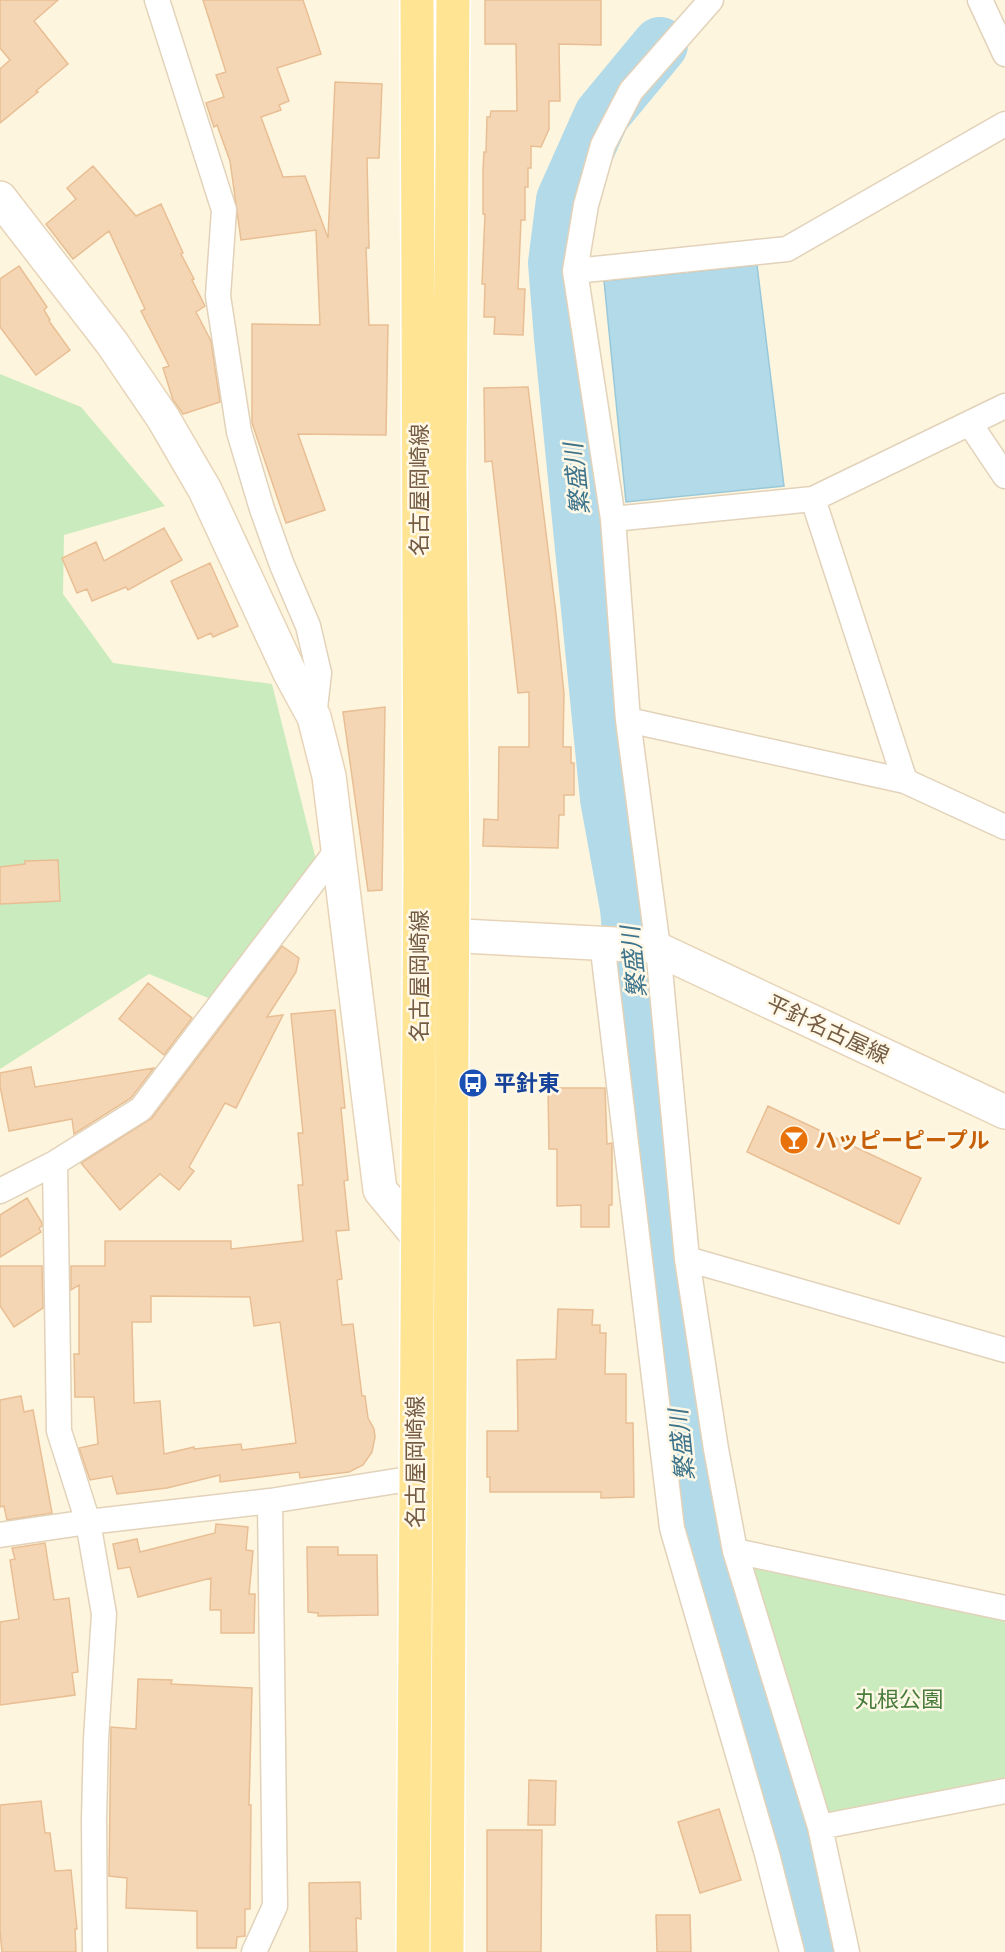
<svg xmlns="http://www.w3.org/2000/svg" width="1005" height="1952" font-family="Signika,'Noto Sans JP',sans-serif">
<style>
.green{fill:#caebbd}
.water{fill:#b2dae8;stroke:#98c8da;stroke-width:1.5}
.lines{fill:none;stroke-linecap:round;stroke-linejoin:round}
.river{stroke:#b2dae8;stroke-width:56}
.building{fill:#f5d6b4;stroke:#e8be94;stroke-width:1.5;fill-rule:evenodd}
.street-casing{stroke:#e2d2ba;stroke-width:27}
.secondary-casing{stroke:#e7d4b8;stroke-width:36}
.primary-casing{stroke:#fff;stroke-width:36}
.street{stroke:#fff;stroke-width:24}
.secondary{stroke:#fff;stroke-width:33}
.primary{stroke:#ffe494;stroke-width:33}
.labels{text-anchor:middle;stroke-width:5;stroke-linejoin:round;paint-order:stroke}
.street-label{font-size:22px;fill:#755c45;stroke:#fff8e6}
.transit-label{font-size:22px;font-weight:bold;fill:#164399;stroke:#fff8e6;text-anchor:start}
.food-label{font-size:22px;font-weight:bold;fill:#c56008;stroke:#fff8e6;text-anchor:start}
.park-label{font-size:22px;fill:#487c3c;stroke:#fff8e6}
.water-label{font-size:24px;font-style:italic;fill:#3d748b;stroke:#fff8e6}
</style>
<rect width="100%" height="100%" fill="#fef5de"/>
<!-- green -->
<path class="green" d="M 0,374 L 81,407 L 165,506 L 64,535 L 63,594 L 113,663 L 272,684 L 319,872 L 223,1004 L 149,974 L 0,1069 Z
M 741,1557 L 1005,1612 L 1005,1787 L 825,1821 Z"/>
<!-- water -->
<path class="water" d="M 757,265 L 784,486 L 626,502 L 604,281 Z"/>
<g class="lines">
<!-- river -->
<path class="river" d="M 660,45 L 602,115 L 564,200 L 556,263 L 562,338 L 608,799 L 628,908 L 640,1045 L 686,1488 L 789,1847 L 817,1952"/>
</g>
<!-- building -->
<path class="building" d="M 0,0 L 58,0 L 34,21 L 68,64 L 36,91 L 38,92 L 0,123 L 0,69 L 10,60 L 0,48 Z
M 203,0 L 303,0 L 321,54 L 277,68 L 289,101 L 279,105 L 281,110 L 261,117 L 283,177 L 305,176 L 328,238 L 335,82 L 382,84 L 379,158 L 367,158 L 369,248 L 366,248 L 369,325 L 388,325 L 386,435 L 298,434 L 325,510 L 286,523 L 252,423 L 252,324 L 320,325 L 316,230 L 241,240 L 230,161 L 217,125 L 214,127 L 206,103 L 224,97 L 216,75 L 226,72 Z
M 485,0 L 601,0 L 601,45 L 559,44 L 560,101 L 549,101 L 549,129 L 541,147 L 531,146 L 531,168 L 528,168 L 528,187 L 525,187 L 525,220 L 521,220 L 518,289 L 525,289 L 523,335 L 494,334 L 495,317 L 484,317 L 485,284 L 482,284 L 485,214 L 483,214 L 483,170 L 484,152 L 486,152 L 487,117 L 490,117 L 491,111 L 517,111 L 516,44 L 485,44 Z
M 93,166 L 136,216 L 161,204 L 183,253 L 181,254 L 194,279 L 192,280 L 205,306 L 196,312 L 211,341 L 220,402 L 183,414 L 173,400 L 163,368 L 169,366 L 141,311 L 145,309 L 109,231 L 73,259 L 46,224 L 76,199 L 67,188 Z
M 19,266 L 47,307 L 44,310 L 50,320 L 49,321 L 70,350 L 36,375 L 0,327 L 0,279 Z
M 528,387 L 556,614 L 564,694 L 563,747 L 571,747 L 571,763 L 574,763 L 574,795 L 564,795 L 564,815 L 559,815 L 558,848 L 483,846 L 484,819 L 498,820 L 499,747 L 529,747 L 529,692 L 518,693 L 492,461 L 485,462 L 484,388 Z
M 164,528 L 182,560 L 128,590 L 126,587 L 92,601 L 87,589 L 77,593 L 62,558 L 96,542 L 104,561 Z
M 210,563 L 238,626 L 213,637 L 211,633 L 198,639 L 171,581 Z
M 385,707 L 382,890 L 368,891 L 343,712 Z
M 58,860 L 60,901 L 0,904 L 0,867 L 25,864 L 25,861 Z
M 282,946 L 299,958 L 296,972 L 267,1017 L 283,1015 L 236,1108 L 225,1103 L 189,1167 L 194,1171 L 179,1190 L 160,1174 L 120,1210 L 81,1163 L 152,1118 Z
M 148,983 L 192,1018 L 164,1055 L 119,1019 Z
M 335,1010 L 345,1108 L 341,1108 L 348,1180 L 344,1181 L 349,1230 L 336,1231 L 342,1279 L 337,1280 L 342,1325 L 353,1324 L 362,1396 L 365,1396 L 368,1418 L 374,1429 L 375,1437 L 372,1452 L 363,1465 L 349,1472 L 300,1478 L 299,1472 L 220,1482 L 220,1475 L 167,1488 L 117,1494 L 112,1476 L 90,1480 L 79,1448 L 98,1444 L 94,1397 L 75,1397 L 74,1354 L 79,1354 L 79,1285 L 71,1290 L 71,1266 L 105,1266 L 105,1241 L 231,1241 L 231,1249 L 303,1241 L 298,1185 L 303,1185 L 298,1133 L 303,1133 L 291,1014 ZM 151,1296 L 250,1297 L 254,1326 L 280,1322 L 296,1443 L 242,1450 L 241,1444 L 194,1449 L 194,1447 L 164,1454 L 160,1401 L 134,1403 L 132,1322 L 151,1322 Z
M 31,1067 L 35,1087 L 154,1068 L 131,1098 L 74,1134 L 72,1119 L 9,1131 L 0,1086 L 0,1073 Z
M 548,1088 L 605,1088 L 607,1144 L 612,1143 L 612,1205 L 609,1205 L 609,1227 L 581,1227 L 581,1205 L 557,1206 L 557,1149 L 549,1149 Z
M 768,1106 L 921,1178 L 899,1224 L 747,1152 Z
M 27,1198 L 42,1223 L 42,1226 L 39,1228 L 41,1232 L 0,1257 L 0,1215 Z
M 0,1266 L 42,1266 L 43,1308 L 14,1327 L 0,1306 Z
M 558,1309 L 593,1310 L 592,1325 L 600,1325 L 600,1333 L 606,1333 L 605,1374 L 626,1374 L 626,1423 L 633,1423 L 634,1497 L 601,1498 L 601,1492 L 490,1492 L 490,1477 L 487,1477 L 487,1431 L 518,1431 L 517,1360 L 556,1359 Z
M 21,1396 L 24,1412 L 33,1410 L 52,1513 L 7,1520 L 4,1506 L 0,1507 L 0,1400 Z
M 216,1524 L 248,1527 L 246,1550 L 253,1551 L 249,1594 L 255,1594 L 254,1633 L 221,1633 L 221,1610 L 210,1610 L 211,1578 L 138,1597 L 130,1567 L 118,1569 L 113,1544 L 137,1539 L 140,1552 L 215,1533 Z
M 45,1543 L 54,1600 L 69,1598 L 78,1672 L 72,1673 L 75,1695 L 0,1705 L 0,1622 L 19,1619 L 10,1560 L 15,1559 L 12,1548 Z
M 307,1547 L 338,1547 L 338,1555 L 377,1555 L 378,1615 L 318,1616 L 318,1613 L 308,1612 Z
M 138,1679 L 172,1680 L 171,1684 L 252,1688 L 249,1805 L 251,1805 L 250,1909 L 245,1909 L 245,1936 L 237,1937 L 236,1948 L 197,1948 L 197,1911 L 126,1908 L 127,1878 L 109,1876 L 111,1727 L 136,1729 Z
M 529,1780 L 556,1781 L 555,1825 L 528,1825 Z
M 41,1801 L 45,1833 L 50,1833 L 55,1871 L 71,1870 L 77,1929 L 75,1929 L 76,1952 L 2,1952 L 0,1931 L 0,1805 Z
M 719,1809 L 741,1880 L 700,1893 L 678,1822 Z
M 487,1830 L 542,1830 L 541,1952 L 487,1952 Z
M 360,1882 L 361,1919 L 356,1918 L 357,1952 L 310,1952 L 309,1883 Z
M 656,1915 L 690,1915 L 691,1952 L 657,1952 Z"/>
<g class="lines">
<!-- street casing -->
<g class="street-casing">
<path id="street" d="M 157,0 L 224,210 L 218,296 L 239,432 L 262,509 L 282,565 L 308,626 L 319,673 L 314,717
M 711,0 L 631,91 L 603,145 L 586,205 L 575,271 L 613,519 L 628,720 L 658,948 L 687,1259 L 716,1449 L 735,1551 L 820,1827 L 847,1952
M 980,0 L 1005,54
M 575,271 L 787,249 L 1005,124
M 970,424 L 1005,476
M 813,499 L 905,781 L 1005,827
M 613,519 L 813,499 L 1005,406
M 628,720 L 905,781
M 602,942 L 672,1528 L 767,1854 L 792,1952
M 0,1191 L 55,1163
M 687,1259 L 1005,1350
M 0,1535 L 88,1522 L 270,1501 L 415,1478
M 735,1551 L 1005,1608
M 820,1827 L 1005,1791
M 95,1952 L 94,1820 L 96,1739 L 104,1614 L 88,1522 L 59,1431 L 55,1163 L 141,1109 L 338,849
M 254,1952 L 275,1906 L 270,1501"/>
</g>
<!-- secondary casing -->
<g class="secondary-casing">
<path id="secondary" d="M 0,198 L 112,343 L 163,418 L 205,490 L 290,673 L 314,717 L 329,776 L 380,1190 L 417,1235
M 426,934 L 651,946 L 1005,1112"/>
</g>
<!-- primary casing -->
<g class="primary-casing">
<path id="primary" d="M 413,1952 L 420,868 L 417,0
M 447,1952 L 453,867 L 450,472 L 453,0"/>
</g>
<!-- street -->
<use href="#street" class="street"/>
<!-- secondary -->
<use href="#secondary" class="secondary"/>
<!-- primary -->
<use href="#primary" class="primary"/>
</g>
<!-- icons -->
<defs>
<g id="bus-disc" transform="scale(1.5)"><circle r="9.5" fill="#1a4fb4" stroke="#fff8e6"/><path d="M-5-6H5V4H4V6H2V4H-2V6H-4V4H-5ZM-3.5-4V0h7V-4ZM-3.5 1.2v1.5H-2V1.2ZM2 1.2v1.5H3.5V1.2Z" fill="#fff"/></g>
<g id="bar-disc" transform="scale(1.5)"><circle r="9.5" fill="#e8710a" stroke="#fff8e6"/><path d="M-6-5H6L.8 .8V4.5H3.5V6h-7V4.5H-.8V.8Z" fill="#fff"/></g>
</defs>
<g fill-rule="evenodd">
<use href="#bus-disc" x="473" y="1083"/>
<use href="#bar-disc" x="794" y="1140"/>
</g>
<g class="labels">
<!-- street labels -->
<g class="street-label">
<text transform="translate(419 490) rotate(-90)" y="8">名古屋岡崎線</text>
<text transform="translate(419 976) rotate(-90)" y="8">名古屋岡崎線</text>
<text transform="translate(828 1029) rotate(25)" y="8">平針名古屋線</text>
<text transform="translate(415 1462) rotate(-90)" y="8">名古屋岡崎線</text>
</g>
<!-- transit labels -->
<g class="transit-label">
<text x="494" y="1091">平針東</text>
</g>
<!-- food labels -->
<g class="food-label">
<text x="815" y="1148">ハッピーピープル</text>
</g>
<!-- park labels -->
<g class="park-label">
<text x="899" y="1707">丸根公園</text>
</g>
<!-- water labels -->
<g class="water-label">
<text transform="translate(577 479) rotate(-96)" y="8">繁盛川</text>
<text transform="translate(634 962) rotate(-96)" y="8">繁盛川</text>
<text transform="translate(682 1445) rotate(-96)" y="8">繁盛川</text>
</g>
</g>
</svg>
